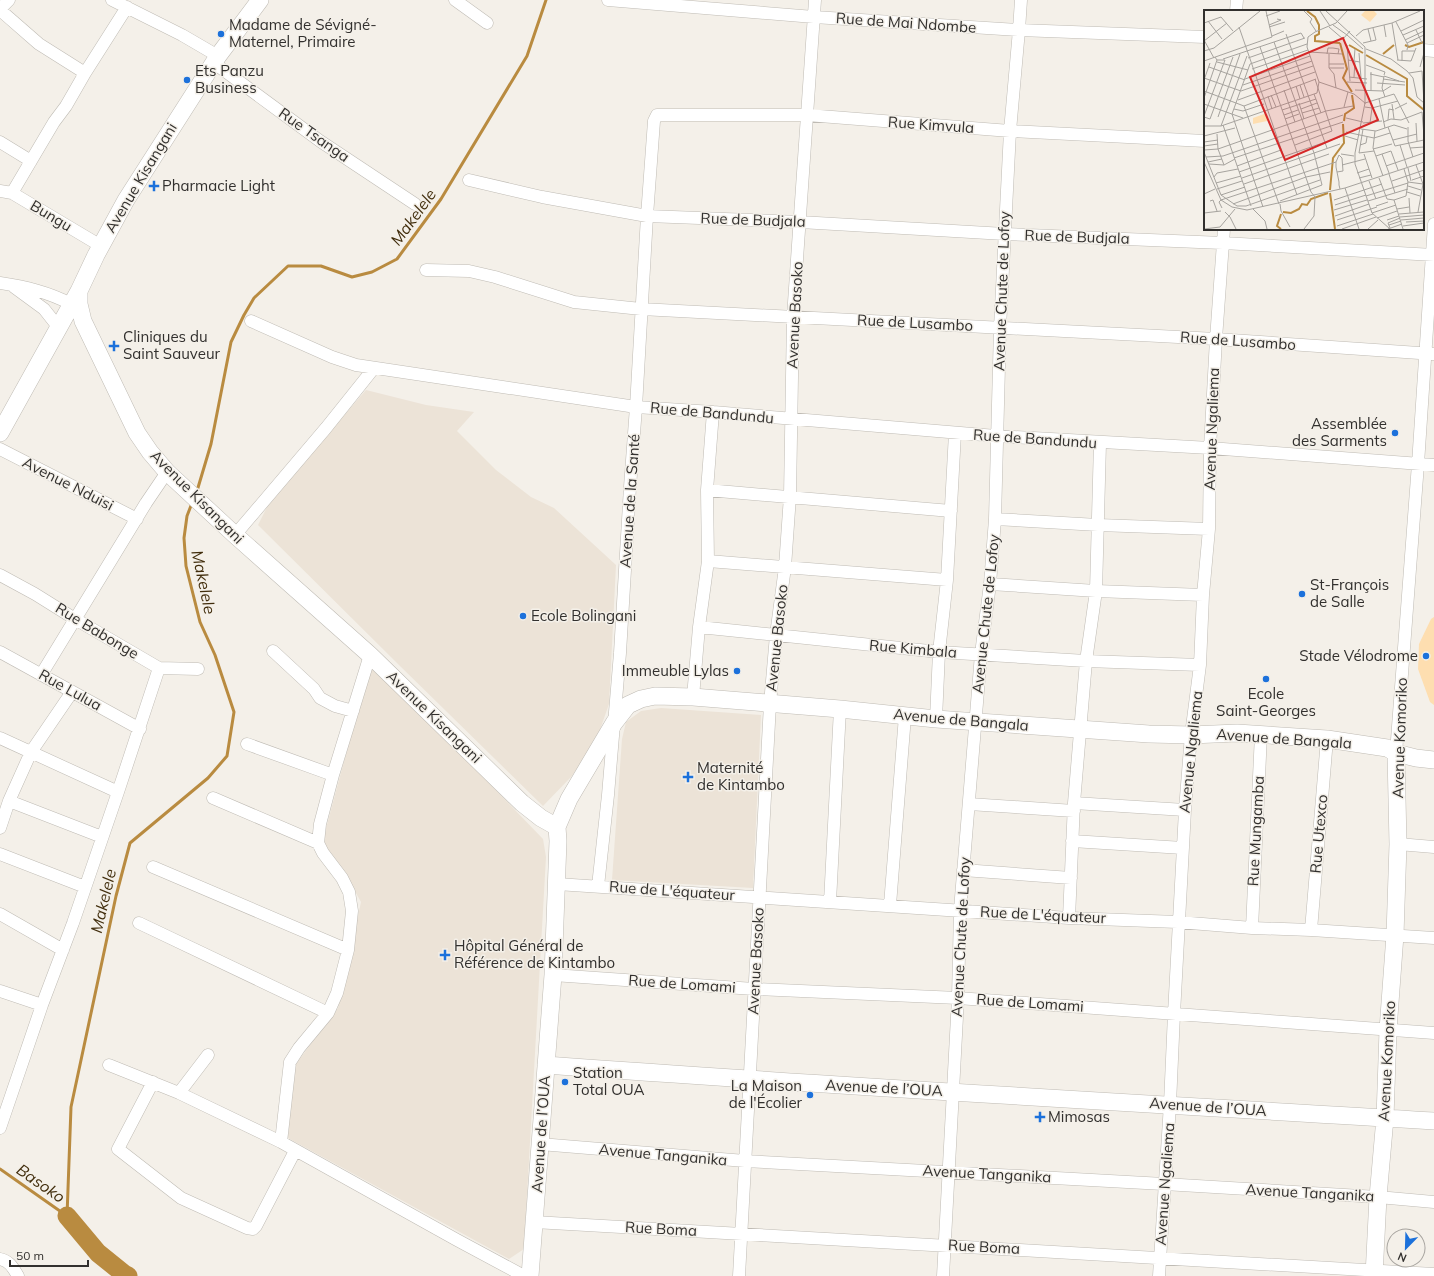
<svg xmlns="http://www.w3.org/2000/svg" width="1434" height="1276" font-family="Mulish,sans-serif">
<style>
.built{fill:#ece3d7}
.green{fill:#fedeb0}
.lines{fill:none;stroke-linecap:round;stroke-linejoin:round}
.stream{stroke:#b98b40;stroke-width:3}
.river{stroke:#b98b40;stroke-width:19}
.street-casing{stroke:#bfbbb4;stroke-width:13}
.secondary-casing{stroke:#bfbbb4;stroke-width:18}
.street{stroke:#fff;stroke-width:12}
.secondary{stroke:#fff;stroke-width:17}
.poi-dot{fill:#1c71db;stroke:#f4f0e9;stroke-width:1.5}
.labels{text-anchor:middle;stroke-width:3;stroke-linejoin:round;paint-order:stroke}
.street-label{font-size:15px;fill:#32302e;stroke:#f4f0e9}
.poi-label{font-size:15px;fill:#32302e;stroke:#f4f0e9;text-anchor:start}
.water-label{font-size:16px;font-style:italic;fill:#412d0c;stroke:#f4f0e9}
.inset-river{fill:none;stroke:#b98b40;stroke-width:2}
.inset-road{fill:none;stroke:#a6a39e;stroke-width:1}
.view{fill:#d62828;fill-opacity:0.15;stroke:#d62828;stroke-width:2}
.inset-edge{fill:none;stroke:#32302e;stroke-width:2}
</style>
<rect width="100%" height="100%" fill="#f4f0e9"/>
<!-- built -->
<path class="built" d="M 366,390 L 426,405 L 474,412 L 457,431 L 496,470 L 531,497 L 554,508 L 616,565 L 609,704 L 595,744 L 571,777 L 543,806 L 400,666 L 258,525 L 267,507 L 302,464 Z
M 371,661 L 543,839 L 546,857 L 524,1249 L 509,1259 L 288,1138 L 292,1069 L 338,1008 L 361,902 L 352,886 L 321,847 Z
M 661,708 L 761,715 L 753,888 L 612,880 L 622,739 L 626,722 L 641,711 Z"/>
<!-- green -->
<path class="green" d="M 1434,617 L 1434,705 L 1430,702 L 1418,669 L 1419,644 L 1431,619 Z"/>
<g class="lines">
<!-- stream -->
<path class="stream" d="M 197,491 L 211,444 L 231,342 L 244,315 L 254,298 L 288,266 L 321,266 L 352,277 L 372,272 L 397,259 L 441,199 L 527,56 L 546,0
M 0,1169 L 67,1216
M 67,1216 L 71,1107 L 116,896 L 130,843 L 208,778 L 227,756 L 234,712 L 215,655 L 200,622 L 186,566 L 184,538 L 187,516 L 192,503"/>
<!-- river -->
<path class="river" d="M 67,1216 L 98,1253 L 124,1274 L 128,1276"/>
<!-- street casing -->
<g class="street-casing">
<path id="street" d="M 112,0 L 182,35 L 218,56
M 455,0 L 487,23
M 608,0 L 814,17 L 1019,30 L 1205,37
M 0,9 L 9,0
M 0,10 L 39,44 L 85,73
M 1236,11 L 1237,0
M 1423,50 L 1434,51
M 214,63 L 320,141 L 415,204
M 0,142 L 31,161
M 469,180 L 542,197 L 647,216 L 800,222 L 1005,234 L 1223,243 L 1434,255
M 0,191 L 12,193 L 101,246
M 12,193 L 54,122 L 66,106 L 85,73 L 127,7
M 426,270 L 469,271 L 495,277 L 574,302 L 641,309 L 1216,339 L 1434,354
M 0,283 C 26,287 48,292 71,304
M 14,287 L 44,309 L 59,328
M 251,321 L 332,357 L 356,365 L 636,407 L 713,412 L 996,436 L 1210,448 L 1434,465
M 0,449 L 137,519
M 707,490 L 951,511
M 995,519 L 1098,525 L 1209,529
M 235,535 L 326,428 L 374,368
M 708,561 L 947,580
M 0,575 L 35,594 L 75,619 L 159,668 L 198,669
M 990,584 L 1096,591 L 1203,595
M 699,627 L 939,652 L 1086,661 L 1200,665
M 273,651 L 314,689 L 320,698 L 335,706 L 353,711
M 0,652 L 140,729
M 41,675 L 146,503 L 167,472
M 693,697 L 699,627 L 708,561 L 707,490 L 713,412
M 936,719 L 939,652 L 947,580 L 955,433
M 0,738 L 118,792
M 247,744 L 333,775
M 1396,753 L 1418,464 L 1434,224
M 213,798 L 318,843
M 9,801 L 102,837
M 1074,803 L 1185,810
M 969,804 L 1074,811
M 0,828 L 9,801 L 31,752 L 72,692
M 1072,841 L 1183,848
M 1398,844 L 1434,847
M 0,854 L 85,887
M 153,867 L 348,950
M 963,870 L 1071,878
M 557,884 L 1069,918 L 1178,922 L 1252,928 L 1311,930 L 1434,938
M 598,886 L 608,795 L 620,653 L 630,487 L 636,407 L 647,216 L 654,121 L 657,115 L 807,115 L 1010,131 L 1205,141
M 830,902 L 840,709
M 890,905 L 905,716
M 0,914 L 63,950
M 1069,918 L 1074,803 L 1086,661 L 1096,591 L 1100,443
M 139,923 L 328,1013
M 1252,928 L 1261,734
M 1311,930 L 1327,739
M 553,975 L 754,989 L 958,998 L 1434,1033
M 0,991 L 42,1005
M 109,1065 L 179,1093 L 281,1142 L 457,1240 L 524,1276
M 153,1082 L 118,1149 L 181,1198 L 247,1228 L 253,1229 L 256,1226 L 295,1151
M 179,1093 L 208,1055
M 0,1128 L 42,1005 L 73,923 L 118,792 L 159,668
M 281,1142 L 290,1062 L 299,1048 L 328,1013 L 337,993 L 348,950 L 352,911 L 349,892 L 342,878 L 323,853 L 318,843 L 320,824 L 333,775 L 370,655
M 540,1144 L 745,1161 L 1164,1184 L 1378,1197 L 1434,1202
M 534,1222 L 1434,1274
M 0,1259 C 10,1261 13,1268 18,1276
M 739,1276 L 770,704 L 776,635 L 785,567 L 790,496 L 793,317 L 815,0
M 943,1276 L 958,998 L 960,910 L 981,654 L 990,584 L 995,519 L 1000,328 L 1010,131 L 1019,30 L 1021,0
M 1159,1276 L 1170,1104 L 1174,1014 L 1185,810 L 1191,735 L 1200,665 L 1203,595 L 1209,529 L 1210,448 L 1216,339 L 1224,229"/>
</g>
<!-- secondary casing -->
<g class="secondary-casing">
<path id="secondary" d="M 260,0 L 218,56 L 126,200 L 96,255 L 79,291 L 79,304 L 83,321 L 137,433 L 150,452 L 167,472 L 235,535 L 370,655 L 522,803 L 541,818 L 557,827
M 0,433 L 79,291
M 546,1065 C 842,1087 1138,1103 1434,1121
M 530,1276 L 553,975 L 558,841 L 557,827 L 569,799 L 614,723 L 628,705 L 641,699 L 655,696 L 693,697 L 840,709 L 936,719 L 1149,734 L 1191,735 L 1237,733 L 1327,739 L 1387,748 L 1396,753 L 1416,758 L 1434,760
M 1374,1276 L 1378,1197 L 1385,1118 L 1388,1030 L 1395,935 L 1398,844 L 1396,753"/>
</g>
<!-- street -->
<use href="#street" class="street"/>
<!-- secondary -->
<use href="#secondary" class="secondary"/>
</g>
<!-- markers -->
<g class="poi-dot">
<circle cx="221" cy="34" r="4"/>
<circle cx="187" cy="80" r="4"/>
<path d="M152 180h4v4h4v4h-4v4h-4v-4h-4v-4h4z"/>
<path d="M112 340h4v4h4v4h-4v4h-4v-4h-4v-4h4z"/>
<circle cx="1395" cy="433" r="4"/>
<circle cx="1302" cy="594" r="4"/>
<circle cx="523" cy="616" r="4"/>
<circle cx="1426" cy="656" r="4"/>
<circle cx="737" cy="671" r="4"/>
<circle cx="1266" cy="679" r="4"/>
<path d="M686 771h4v4h4v4h-4v4h-4v-4h-4v-4h4z"/>
<path d="M443 949h4v4h4v4h-4v4h-4v-4h-4v-4h4z"/>
<circle cx="565" cy="1082" r="4"/>
<circle cx="810" cy="1095" r="4"/>
<path d="M1038 1111h4v4h4v4h-4v4h-4v-4h-4v-4h4z"/>
</g>
<g class="labels">
<!-- street labels -->
<g class="street-label">
<text transform="translate(906 23) rotate(4)" y="5">Rue de Mai Ndombe</text>
<text transform="translate(931 125) rotate(4)" y="5">Rue Kimvula</text>
<text transform="translate(314 135) rotate(35)" y="5">Rue Tsanga</text>
<text transform="translate(141 178) rotate(-59)" y="5">Avenue Kisangani</text>
<text transform="translate(51 216) rotate(31)" y="5">Bungu</text>
<text transform="translate(753 220) rotate(2)" y="5">Rue de Budjala</text>
<text transform="translate(1077 237) rotate(2)" y="5">Rue de Budjala</text>
<text transform="translate(1002 291) rotate(-88)" y="5">Avenue Chute de Lofoy</text>
<text transform="translate(795 315) rotate(-87)" y="5">Avenue Basoko</text>
<text transform="translate(915 323) rotate(3)" y="5">Rue de Lusambo</text>
<text transform="translate(1238 341) rotate(4)" y="5">Rue de Lusambo</text>
<text transform="translate(712 413) rotate(5)" y="5">Rue de Bandundu</text>
<text transform="translate(1212 429) rotate(-88)" y="5">Avenue Ngaliema</text>
<text transform="translate(1035 439) rotate(4)" y="5">Rue de Bandundu</text>
<text transform="translate(68 484) rotate(27)" y="5">Avenue Nduisi</text>
<text transform="translate(197 497) rotate(45)" y="5">Avenue Kisangani</text>
<text transform="translate(630 501) rotate(-86)" y="5">Avenue de la Santé</text>
<text transform="translate(986 614) rotate(-84)" y="5">Avenue Chute de Lofoy</text>
<text transform="translate(97 631) rotate(31)" y="5">Rue Babonge</text>
<text transform="translate(777 638) rotate(-84)" y="5">Avenue Basoko</text>
<text transform="translate(913 649) rotate(5)" y="5">Rue Kimbala</text>
<text transform="translate(70 690) rotate(29)" y="5">Rue Lulua</text>
<text transform="translate(434 717) rotate(44)" y="5">Avenue Kisangani</text>
<text transform="translate(961 720) rotate(5)" y="5">Avenue de Bangala</text>
<text transform="translate(1400 738) rotate(-88)" y="5">Avenue Komoriko</text>
<text transform="translate(1284 739) rotate(4)" y="5">Avenue de Bangala</text>
<text transform="translate(1191 752) rotate(-84)" y="5">Avenue Ngaliema</text>
<text transform="translate(1256 831) rotate(-87)" y="5">Rue Mungamba</text>
<text transform="translate(1319 834) rotate(-85)" y="5">Rue Utexco</text>
<text transform="translate(672 891) rotate(4)" y="5">Rue de L'équateur</text>
<text transform="translate(1043 915) rotate(3)" y="5">Rue de L'équateur</text>
<text transform="translate(961 937) rotate(-87)" y="5">Avenue Chute de Lofoy</text>
<text transform="translate(756 961) rotate(-87)" y="5">Avenue Basoko</text>
<text transform="translate(682 984) rotate(4)" y="5">Rue de Lomami</text>
<text transform="translate(1030 1003) rotate(4)" y="5">Rue de Lomami</text>
<text transform="translate(1387 1061) rotate(-87)" y="5">Avenue Komoriko</text>
<text transform="translate(884 1088) rotate(3)" y="5">Avenue de l’OUA</text>
<text transform="translate(1208 1107) rotate(4)" y="5">Avenue de l’OUA</text>
<text transform="translate(541 1134) rotate(-86)" y="5">Avenue de l’OUA</text>
<text transform="translate(663 1155) rotate(5)" y="5">Avenue Tanganika</text>
<text transform="translate(987 1174) rotate(3)" y="5">Avenue Tanganika</text>
<text transform="translate(1165 1184) rotate(-86)" y="5">Avenue Ngaliema</text>
<text transform="translate(1310 1193) rotate(3)" y="5">Avenue Tanganika</text>
<text transform="translate(661 1229) rotate(3)" y="5">Rue Boma</text>
<text transform="translate(984 1247) rotate(3)" y="5">Rue Boma</text>
</g>
<!-- poi labels -->
<g class="poi-label">
<text x="229" y="30">Madame de Sévigné-<tspan x="229" dy="17">Maternel, Primaire</tspan></text>
<text x="195" y="76">Ets Panzu<tspan x="195" dy="17">Business</tspan></text>
<text x="162" y="191">Pharmacie Light</text>
<text x="123" y="342">Cliniques du<tspan x="123" dy="17">Saint Sauveur</tspan></text>
<text x="1387" y="429" text-anchor="end">Assemblée<tspan x="1387" dy="17">des Sarments</tspan></text>
<text x="1310" y="590">St-François<tspan x="1310" dy="17">de Salle</tspan></text>
<text x="531" y="621">Ecole Bolingani</text>
<text x="1418" y="661" text-anchor="end">Stade Vélodrome</text>
<text x="729" y="676" text-anchor="end">Immeuble Lylas</text>
<text x="1266" y="699" text-anchor="middle">Ecole<tspan x="1266" dy="17">Saint-Georges</tspan></text>
<text x="697" y="773">Maternité<tspan x="697" dy="17">de Kintambo</tspan></text>
<text x="454" y="951">Hôpital Général de<tspan x="454" dy="17">Référence de Kintambo</tspan></text>
<text x="573" y="1078">Station<tspan x="573" dy="17">Total OUA</tspan></text>
<text x="802" y="1091" text-anchor="end">La Maison<tspan x="802" dy="17">de l'Écolier</tspan></text>
<text x="1048" y="1122">Mimosas</text>
</g>
<!-- water labels -->
<g class="water-label">
<text transform="translate(413 217) rotate(-54)" y="6">Makelele</text>
<text transform="translate(204 582) rotate(78)" y="6">Makelele</text>
<text transform="translate(103 901) rotate(-77)" y="6">Makelele</text>
<text transform="translate(41 1183) rotate(35)" y="6">Basoko</text>
</g>
</g>
<!-- overview -->
<g transform="translate(1204 10)">
<rect width="220" height="220" fill="#f4f0e9"/>
<path d="M 161,1 L 170,1 L 173,4 L 166,12 L 157,5 ZM 60,104 L 64,106 L 63,111 L 49,114 L 49,108 Z" fill="#fedeb0"/>
<path class="inset-river" d="M 103,1 L 111,7 L 115,15 L 115,24 L 111,26 L 111,31 L 136,33M 136,33 L 143,59 L 139,68 L 148,82M 145,35 L 159,43M 201,35 L 205,37 L 220,32M 179,44 L 190,35M 162,45 L 203,69 L 203,86 L 220,100M 140,111 L 141,104 L 150,98 L 148,85M 126,180 L 129,148 L 140,133 L 139,114M 126,183 L 131,219M 79,202 L 87,203 L 95,199 L 98,194 L 103,195 L 107,189 L 124,183M 77,219 L 73,216 L 77,204"/>
<path class="inset-road" d="M 100,1 L 108,9 L 106,12 L 112,21M 116,1 L 126,16M 122,1 L 161,37 L 161,94M 62,6 L 76,1M 4,11 L 18,29M 192,12 L 204,35 L 203,40M 0,13 L 17,7 L 29,21M 188,13 L 194,50M 65,15 L 77,10 L 73,9M 129,15 L 143,25M 180,15 L 182,27M 35,17 L 93,185M 65,17 L 81,12M 125,17 L 139,29 L 146,21M 164,19 L 167,31M 212,20 L 218,33M 197,21 L 220,10M 82,24 L 123,138M 143,25 L 159,39M 199,25 L 220,16M 68,26 L 80,21M 152,26 L 159,20 L 188,13 L 216,1M 0,30 L 10,48M 201,30 L 220,21M 0,31 L 23,13M 70,32 L 110,143 L 118,175 L 76,191M 159,33 L 172,30 L 169,18M 203,33 L 220,25M 143,35 L 146,71M 56,37 L 107,182 L 111,187 L 110,206 L 100,219M 162,39 L 187,49 L 203,61 L 209,68 L 213,87 L 220,93M 0,41 L 10,38 L 56,1M 105,42 L 138,44M 155,43 L 157,68M 123,44 L 124,38 L 129,38 L 135,39 L 134,44M 125,44 L 125,58 L 130,64 L 132,78M 44,48 L 101,28M 19,49 L 97,23 L 100,28M 144,50 L 156,52M 193,50 L 207,51 L 212,38M 0,51 L 68,27 L 62,1M 150,51 L 151,39M 198,51 L 198,41 L 211,41M 13,52 L 44,60M 125,54 L 140,54M 162,55 L 181,62 L 180,65M 5,57 L 41,70M 216,57 L 220,43M 125,58 L 140,58M 48,59 L 104,40M 218,61 L 220,93M 167,62 L 167,81M 205,63 L 218,61M 166,64 L 180,67M 145,67 L 163,69M 150,67 L 151,51M 0,68 L 37,81 L 109,56M 41,69 L 106,46M 179,69 L 201,72M 0,70 L 6,53M 115,72 L 150,84 L 161,93 L 151,143 L 151,154 L 168,203 L 186,219M 143,72 L 163,73M 173,73 L 201,75M 39,75 L 108,51M 96,75 L 100,87M 92,76 L 96,89M 80,80 L 91,112M 151,80 L 179,81 L 187,76M 0,81 L 40,96M 110,84 L 117,103M 67,85 L 72,97M 64,86 L 68,99M 181,87 L 178,78 L 180,66 L 195,71M 0,88 L 13,50M 175,89 L 181,118M 34,90 L 111,62M 95,93 L 100,109M 161,93 L 190,84 L 205,113M 0,94 L 39,108M 188,94 L 190,109M 40,96 L 75,194M 40,96 L 112,69M 140,97 L 144,82M 161,97 L 168,98 L 194,91M 30,99 L 39,101 L 60,94M 97,99 L 113,93M 191,99 L 203,93M 78,100 L 112,89M 98,103 L 115,98M 80,105 L 94,100M 0,106 L 21,50 L 13,50 L 11,47M 0,107 L 6,109 L 29,47M 14,107 L 36,44M 142,108 L 159,112M 81,109 L 95,104M 184,110 L 185,99 L 190,100M 179,112 L 187,109 L 197,110 L 218,102 L 220,126M 159,113 L 178,111M 166,113 L 168,98M 212,113 L 213,131M 19,115 L 47,196M 0,116 L 17,116 L 113,83 L 115,72 L 103,37 L 104,27 L 111,22 L 132,13 L 143,1M 17,116 L 43,46M 184,117 L 191,136M 204,117 L 204,131 L 209,147M 157,119 L 172,121 L 190,115 L 203,119M 159,119 L 155,143 L 170,141M 171,121 L 169,138 L 179,166M 142,122 L 170,128M 0,126 L 31,118M 141,126 L 154,130M 170,128 L 186,123M 189,130 L 213,124M 0,132 L 14,130M 91,135 L 128,121 L 111,69M 156,135 L 162,133 L 163,127M 196,135 L 203,157M 0,136 L 14,134M 191,136 L 220,130M 206,138 L 220,137M 14,139 L 122,101 L 149,96M 14,139 L 20,155M 169,139 L 188,134M 0,140 L 14,139 L 13,124M 0,142 L 17,185 L 33,196 L 42,196 L 116,170M 137,144 L 150,146M 160,144 L 168,168M 178,144 L 185,163M 172,146 L 187,141 L 194,160M 2,147 L 19,146 L 139,105M 30,148 L 139,112M 0,152 L 17,190 L 28,197 L 43,200 L 141,178 L 220,152M 4,152 L 18,149M 5,154 L 20,155 L 31,149M 138,155 L 161,149M 212,155 L 219,174 L 214,202M 33,156 L 77,140M 182,156 L 220,143M 204,158 L 207,171M 200,159 L 204,172 L 202,186M 35,162 L 136,127M 133,162 L 139,161 L 138,148 L 135,145 L 132,152 L 132,157 L 135,172 L 135,175 L 136,179M 153,163 L 165,159M 185,164 L 191,183M 10,167 L 13,163 L 34,159M 38,168 L 136,134M 155,168 L 167,165M 175,168 L 183,189 L 190,190 L 202,186M 208,170 L 220,166M 165,171 L 172,189M 188,171 L 220,160M 204,172 L 219,174M 12,173 L 37,166M 40,174 L 125,144M 204,176 L 217,180M 141,178 L 155,219M 13,179 L 38,171M 203,182 L 216,186M 0,184 L 11,179M 17,185 L 41,177M 162,186 L 204,173M 205,188 L 206,203M 130,190 L 178,174M 190,190 L 199,219M 6,191 L 9,190 L 13,201M 164,191 L 204,179M 29,194 L 102,167 L 126,162M 76,194 L 77,201 L 86,217M 131,195 L 162,185M 172,196 L 184,192M 59,197 L 28,104 L 46,54 L 103,34M 18,198 L 15,192 L 17,190 L 132,152M 49,199 L 61,211 L 63,219M 193,199 L 205,197M 130,200 L 163,190M 21,202 L 26,207 L 32,219M 0,203 L 17,201M 168,203 L 192,195M 195,204 L 220,202M 131,206 L 165,194M 196,207 L 220,205M 173,208 L 193,201M 133,210 L 173,197M 183,210 L 195,206M 197,210 L 220,208M 202,212 L 220,211M 185,215 L 197,211M 133,216 L 169,204M 199,216 L 220,213M 186,218 L 184,213 L 196,208M 0,219 L 16,217 L 31,199M 138,219 L 172,207M 164,219 L 174,210M 184,219 L 198,214"/>
<path class="view" d="M 139,28 L 174,110 L 81,150 L 46,67 Z"/>
<rect width="220" height="220" class="inset-edge"/>
</g>
<!-- north arrow -->
<g transform="translate(1406 1248) rotate(203)"><circle r="19" fill="#f4f0e9" stroke="#a6a39e"/>
<path d="M0-3L7 15L0 10L-7 15Z" fill="#1c71db"/>
<text y="-6" font-size="11" font-weight="bold" text-anchor="middle" fill="#32302e">N</text>
</g>
<!-- scale -->
<path d="M10 1260v6h78v-6" fill="none" stroke="#32302e" stroke-width="2"/>
<text x="16" y="1260" font-size="12" fill="#32302e" stroke="#f4f0e9" stroke-width="3" paint-order="stroke">50 m</text>
</svg>
